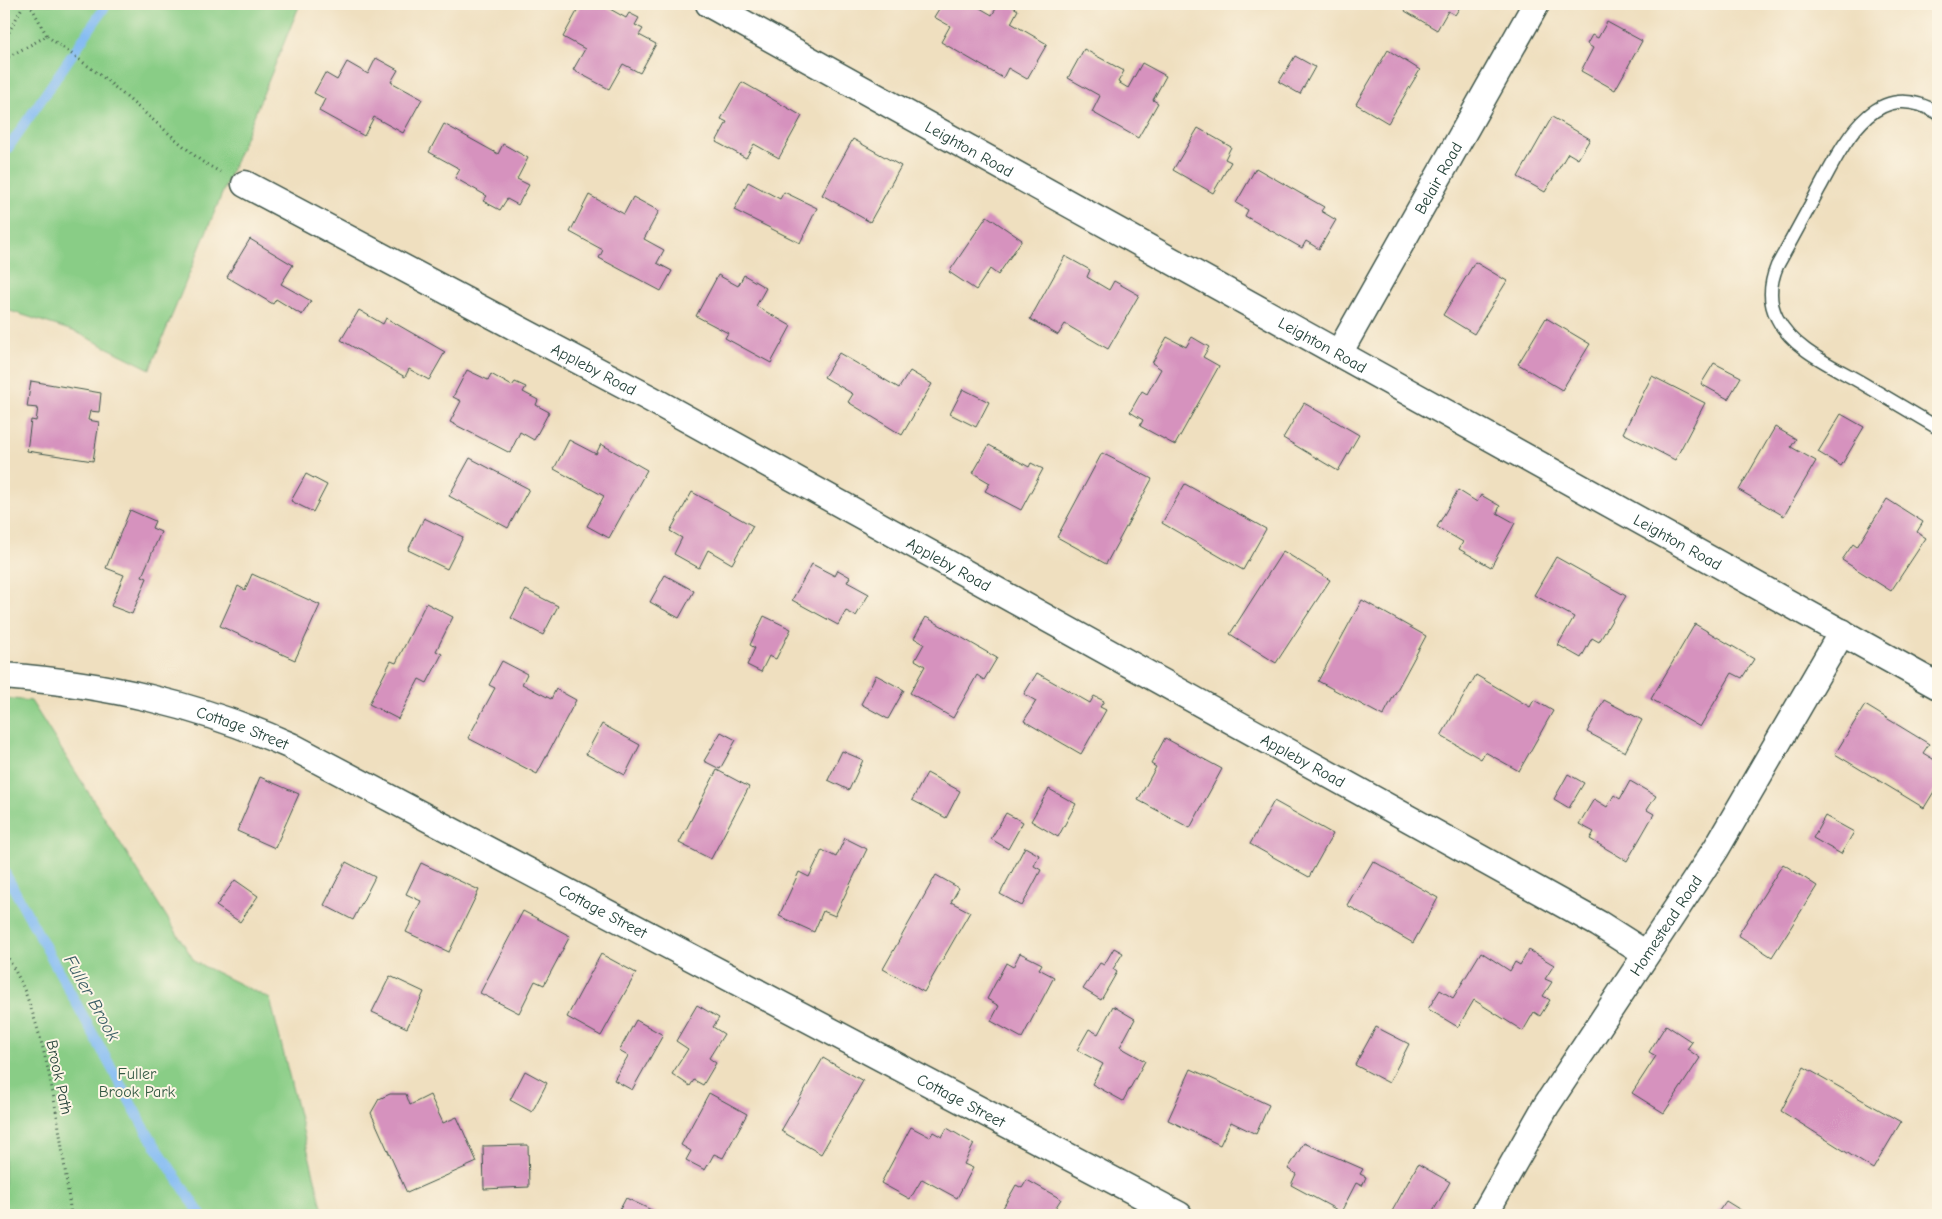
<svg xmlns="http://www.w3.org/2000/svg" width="1942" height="1219" font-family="'Comic Neue',sans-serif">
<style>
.green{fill:#89cd86;stroke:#54855d}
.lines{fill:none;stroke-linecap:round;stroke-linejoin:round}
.stream{stroke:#83bbf3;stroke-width:10}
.building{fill:#d692be}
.lane-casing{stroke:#3e5549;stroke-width:15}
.street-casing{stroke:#3e5549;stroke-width:29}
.path{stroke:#3e5549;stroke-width:3;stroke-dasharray:1 4;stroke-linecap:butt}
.lane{stroke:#fff;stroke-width:12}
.street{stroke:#fff;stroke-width:26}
.labels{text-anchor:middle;stroke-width:4;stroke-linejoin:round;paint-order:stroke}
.street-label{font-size:16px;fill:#1f3d34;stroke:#fcf5e5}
.park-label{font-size:16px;fill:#345a44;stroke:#fcf5e5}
.water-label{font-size:18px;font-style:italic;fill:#385c64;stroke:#fcf5e5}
</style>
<rect width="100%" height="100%" fill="#fcf5e5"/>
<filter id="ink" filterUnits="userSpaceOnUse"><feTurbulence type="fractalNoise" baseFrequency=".02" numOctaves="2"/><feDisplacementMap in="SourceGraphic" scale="10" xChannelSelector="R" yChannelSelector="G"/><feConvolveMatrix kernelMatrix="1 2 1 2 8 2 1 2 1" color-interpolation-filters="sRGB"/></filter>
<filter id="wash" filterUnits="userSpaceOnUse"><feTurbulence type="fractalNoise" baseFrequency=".0096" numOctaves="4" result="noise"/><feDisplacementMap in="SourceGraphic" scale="20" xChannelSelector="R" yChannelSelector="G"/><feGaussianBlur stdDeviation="1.12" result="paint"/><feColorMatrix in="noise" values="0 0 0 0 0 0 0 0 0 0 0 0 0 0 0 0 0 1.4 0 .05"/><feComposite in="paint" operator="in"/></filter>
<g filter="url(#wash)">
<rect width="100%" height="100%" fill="#efdfbf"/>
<!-- green -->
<path class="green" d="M 4,4 L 300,4 L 150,369 L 76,332 L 4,309 Z
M 4,698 L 31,701 L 195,962 L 270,999 L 324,1215 L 4,1215 Z"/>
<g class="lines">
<!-- stream -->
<path class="stream" d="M 4,154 L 107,4
M 4,871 L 146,1131 L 201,1215"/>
</g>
<g id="blocks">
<!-- building -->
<path class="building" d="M 581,4 L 595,6 L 601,4 L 626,18 L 629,13 L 639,18 L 635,25 L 643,29 L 639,35 L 656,44 L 640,73 L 623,64 L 609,89 L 573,70 L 585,49 L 563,37 Z
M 942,4 L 958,4 L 962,6 L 963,4 L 973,4 L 992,15 L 999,4 L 1008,4 L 1018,10 L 1011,23 L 1047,44 L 1027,79 L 1008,68 L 1003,78 L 941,42 L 950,26 L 934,17 Z
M 1409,4 L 1462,4 L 1455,15 L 1448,11 L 1437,30 L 1405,11 Z
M 1607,22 L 1642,41 L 1615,90 L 1581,71 L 1593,48 L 1587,44 L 1592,35 L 1598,38 Z
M 1084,49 L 1124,71 L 1118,82 L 1128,88 L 1142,63 L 1166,76 L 1153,100 L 1158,103 L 1138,138 L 1092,112 L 1100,96 L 1068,78 Z
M 1388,50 L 1420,70 L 1388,123 L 1356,104 Z
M 1295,56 L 1315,67 L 1300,94 L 1279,82 Z
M 376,58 L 398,70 L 391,82 L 422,99 L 403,133 L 374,117 L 364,136 L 319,111 L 325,99 L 314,93 L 325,73 L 337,80 L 347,62 L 368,74 Z
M 742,82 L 802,116 L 779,158 L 754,144 L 746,158 L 716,142 L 727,122 L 721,119 Z
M 1552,117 L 1590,139 L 1578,159 L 1568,153 L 1545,192 L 1518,177 Z
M 444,124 L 498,154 L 503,144 L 528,158 L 517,179 L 529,185 L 518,205 L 507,199 L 500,210 L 483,201 L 487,196 L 455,178 L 460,169 L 429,152 Z
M 1198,128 L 1231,147 L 1225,159 L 1231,162 L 1213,193 L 1173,170 Z
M 853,139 L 901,166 L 870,222 L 822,195 Z
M 1256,168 L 1324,207 L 1321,211 L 1336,220 L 1319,249 L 1306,241 L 1302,248 L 1245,216 L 1248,210 L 1236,203 Z
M 748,182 L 780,199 L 784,192 L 817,208 L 800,243 L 734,210 Z
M 589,195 L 624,214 L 633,197 L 659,211 L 644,239 L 664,250 L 657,263 L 672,271 L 661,291 L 599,258 L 603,250 L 570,232 Z
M 987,216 L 1022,240 L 998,275 L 990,269 L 976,290 L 949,272 Z
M 250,239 L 293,265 L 281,284 L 311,301 L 302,315 L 276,299 L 273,304 L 227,277 Z
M 1065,256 L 1090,270 L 1087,277 L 1109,290 L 1114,281 L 1139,295 L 1108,349 L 1065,324 L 1058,335 L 1030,319 Z
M 1475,262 L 1507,281 L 1474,334 L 1443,315 Z
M 718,275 L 738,286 L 744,275 L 766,288 L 756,306 L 791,326 L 771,363 L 725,338 L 728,333 L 696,316 Z
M 359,310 L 383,324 L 386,318 L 445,352 L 429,380 L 409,369 L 405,377 L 341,340 Z
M 1546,318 L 1590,344 L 1562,390 L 1518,364 Z
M 1167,337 L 1186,347 L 1192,337 L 1209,347 L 1203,357 L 1219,366 L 1175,445 L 1140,426 L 1143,420 L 1130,412 L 1142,391 L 1147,394 L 1161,369 L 1152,363 Z
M 839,353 L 899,388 L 910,371 L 932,384 L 902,435 L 848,402 L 853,394 L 824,377 Z
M 1714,363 L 1741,377 L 1728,399 L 1701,384 Z
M 467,370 L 488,380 L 491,374 L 512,386 L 515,382 L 526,387 L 523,392 L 538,400 L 536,405 L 549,412 L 534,440 L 520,432 L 510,453 L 450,422 L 461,401 L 453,397 Z
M 1652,376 L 1705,403 L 1675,460 L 1623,433 Z
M 31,381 L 101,393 L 99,412 L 90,411 L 88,420 L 99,422 L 93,461 L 27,451 L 31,420 L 36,421 L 38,408 L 27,407 Z
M 963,389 L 989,402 L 976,427 L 950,414 Z
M 1304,403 L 1359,435 L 1338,471 L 1283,438 Z
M 1841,414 L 1864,427 L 1841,466 L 1818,452 Z
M 1775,427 L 1796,439 L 1791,447 L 1816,461 L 1784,516 L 1739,490 Z
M 569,440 L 596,454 L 601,444 L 647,470 L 609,538 L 587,526 L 604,496 L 554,469 Z
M 989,445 L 1029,467 L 1031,463 L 1043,469 L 1021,510 L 985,491 L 990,483 L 973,473 Z
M 1102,453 L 1152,479 L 1106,564 L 1057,537 Z
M 470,458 L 529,489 L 508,528 L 449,496 Z
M 306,474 L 327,485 L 313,512 L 291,501 Z
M 1185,484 L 1266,529 L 1243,570 L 1162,523 Z
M 1458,490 L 1477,502 L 1481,495 L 1500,506 L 1497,513 L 1515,523 L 1491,567 L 1459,549 L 1463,542 L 1437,527 Z
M 692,492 L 753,526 L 732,564 L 708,550 L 699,568 L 674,554 L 682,538 L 670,531 Z
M 1887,499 L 1923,522 L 1917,532 L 1926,538 L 1891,591 L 1842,560 L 1853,544 L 1857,547 Z
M 130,510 L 155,521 L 152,528 L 161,532 L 142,576 L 147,578 L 132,614 L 111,606 L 124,575 L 106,568 Z
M 424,518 L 463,537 L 447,569 L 408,550 Z
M 1283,551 L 1330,580 L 1276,663 L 1230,634 Z
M 1556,557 L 1626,596 L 1599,642 L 1592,638 L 1581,658 L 1558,645 L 1574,617 L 1534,595 Z
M 812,564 L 835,576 L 838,570 L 850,577 L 847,582 L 869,594 L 856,616 L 846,611 L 838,625 L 792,600 Z
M 252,574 L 320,605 L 295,660 L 220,626 L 238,586 L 245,590 Z
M 665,575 L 694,591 L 679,618 L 650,602 Z
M 526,590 L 558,606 L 543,635 L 511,618 Z
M 1362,600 L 1426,636 L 1383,716 L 1318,681 Z
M 426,603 L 453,617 L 436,651 L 442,654 L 427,683 L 419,679 L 398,719 L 369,704 L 391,661 L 396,663 Z
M 764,616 L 791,629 L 776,659 L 769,656 L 761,672 L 747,665 L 755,648 L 750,645 Z
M 926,617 L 997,658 L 984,680 L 977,675 L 953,718 L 910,693 L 925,666 L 915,660 L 924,644 L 914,638 Z
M 1695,624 L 1754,659 L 1742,678 L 1732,673 L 1700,727 L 1651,699 Z
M 502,661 L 527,674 L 522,684 L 551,699 L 556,689 L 576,700 L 537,774 L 468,738 L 495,688 L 489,685 Z
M 1037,673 L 1090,703 L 1094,696 L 1104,701 L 1100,707 L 1106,710 L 1081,754 L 1024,721 L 1036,701 L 1024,694 Z
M 876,675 L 904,690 L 888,719 L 861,704 Z
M 1476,675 L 1530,707 L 1534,700 L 1553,711 L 1519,771 L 1485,752 L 1481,759 L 1441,736 Z
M 1604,700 L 1642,720 L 1625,752 L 1587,732 Z
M 1865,705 L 1929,744 L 1923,753 L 1938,762 L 1938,785 L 1924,808 L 1835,754 Z
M 602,724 L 640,745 L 625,775 L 586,754 Z
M 721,732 L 736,740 L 720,769 L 704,761 Z
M 1165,738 L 1222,769 L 1190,828 L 1138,800 L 1156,767 L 1151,764 Z
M 842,751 L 863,760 L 849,790 L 828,780 Z
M 717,770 L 749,787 L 711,859 L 679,843 Z
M 927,773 L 960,791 L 946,818 L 912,800 Z
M 1568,774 L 1584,783 L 1569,808 L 1554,799 Z
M 260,777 L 299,794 L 275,848 L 237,831 Z
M 1630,781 L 1656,796 L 1647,810 L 1654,814 L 1627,861 L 1590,839 L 1594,832 L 1579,824 L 1594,799 L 1607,807 L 1614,795 L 1620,799 Z
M 1049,789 L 1076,804 L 1058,837 L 1031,821 Z
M 1274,801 L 1333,834 L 1309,877 L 1250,844 Z
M 1006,813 L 1023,822 L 1008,849 L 991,839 Z
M 1825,816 L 1854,832 L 1841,854 L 1813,838 Z
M 845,838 L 867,849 L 835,916 L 823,911 L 814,932 L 779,916 L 799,872 L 809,877 L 822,850 L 836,857 Z
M 1025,847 L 1039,855 L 1034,866 L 1041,870 L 1022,906 L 1000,894 Z
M 1373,861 L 1438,898 L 1413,943 L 1347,905 Z
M 346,862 L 375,877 L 353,920 L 324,905 Z
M 421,863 L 479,890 L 449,952 L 406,932 L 421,901 L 406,894 Z
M 1783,864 L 1817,886 L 1772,957 L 1738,935 Z
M 936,875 L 959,888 L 951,902 L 970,912 L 924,992 L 883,969 Z
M 235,880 L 258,896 L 240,922 L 216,906 Z
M 523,911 L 570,936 L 544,985 L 535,981 L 519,1013 L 480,993 Z
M 1114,948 L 1123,953 L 1113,969 L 1117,972 L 1101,1000 L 1083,989 L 1100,963 L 1104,965 Z
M 1529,950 L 1554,965 L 1545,979 L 1552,982 L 1543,996 L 1550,1000 L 1540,1016 L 1534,1012 L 1523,1031 L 1474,1000 L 1458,1027 L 1428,1009 L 1440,990 L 1453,998 L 1481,952 L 1510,971 L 1515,962 L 1520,965 Z
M 1020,953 L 1042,964 L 1039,969 L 1054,977 L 1022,1038 L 991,1021 L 999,1006 L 987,999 L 1006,963 L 1013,967 Z
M 601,954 L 636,973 L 601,1036 L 567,1017 Z
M 390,976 L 424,992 L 407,1028 L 372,1012 Z
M 697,1005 L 719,1018 L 713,1027 L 724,1034 L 709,1058 L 716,1063 L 703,1085 L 694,1080 L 690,1086 L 672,1074 L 688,1049 L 676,1041 Z
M 1113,1006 L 1135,1019 L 1120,1047 L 1145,1061 L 1123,1101 L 1092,1084 L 1103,1064 L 1077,1050 L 1089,1029 L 1098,1034 Z
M 636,1020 L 663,1035 L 632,1090 L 614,1080 L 628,1056 L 619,1051 Z
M 1666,1025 L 1692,1042 L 1687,1049 L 1700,1058 L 1664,1113 L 1632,1093 L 1656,1056 L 1649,1052 Z
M 1376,1027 L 1409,1044 L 1389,1083 L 1355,1065 Z
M 823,1058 L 863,1081 L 821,1154 L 781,1131 Z
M 1804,1067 L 1901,1122 L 1873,1169 L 1781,1111 Z
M 1191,1069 L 1269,1105 L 1256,1134 L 1231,1122 L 1220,1145 L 1168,1120 Z
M 525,1071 L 547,1083 L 532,1112 L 510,1100 Z
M 709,1093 L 747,1114 L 723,1158 L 714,1154 L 705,1170 L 686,1160 L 691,1151 L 681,1145 Z
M 390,1094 L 406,1094 L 410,1105 L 430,1095 L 443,1123 L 457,1117 L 477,1162 L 407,1193 L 371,1113 L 379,1099 Z
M 911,1127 L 930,1137 L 933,1132 L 942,1137 L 947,1128 L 974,1144 L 964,1164 L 973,1168 L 957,1198 L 922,1179 L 910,1199 L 881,1183 Z
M 1304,1143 L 1363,1169 L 1360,1174 L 1366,1177 L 1362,1186 L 1356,1183 L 1341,1212 L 1291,1185 L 1296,1174 L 1288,1169 Z
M 528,1145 L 529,1187 L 484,1189 L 483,1146 Z
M 1418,1164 L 1450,1182 L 1431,1215 L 1390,1215 Z
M 1027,1180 L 1061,1199 L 1051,1215 L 999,1215 L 1016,1185 L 1022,1188 Z
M 1938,1189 L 1938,1202 L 1933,1200 Z
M 626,1198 L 662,1215 L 617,1215 Z
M 1726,1201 L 1747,1214 L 1746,1215 L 1716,1215 Z"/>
</g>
</g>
<g filter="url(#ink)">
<use href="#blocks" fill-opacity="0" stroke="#3e5549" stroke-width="1"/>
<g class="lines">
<!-- lane casing -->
<g class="lane-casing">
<path id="lane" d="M 1938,113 C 1875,75 1844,143 1819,189 C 1805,215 1791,241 1777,266 C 1770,283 1768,301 1777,318 C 1793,350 1833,366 1862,383 C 1887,398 1913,413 1938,428"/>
</g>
<!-- street casing -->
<g class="street-casing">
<g id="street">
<path id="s1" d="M 709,4 L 1938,686"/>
<path id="s2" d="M 245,184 L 651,399 L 1599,924 L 1646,954"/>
<path id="s3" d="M 1339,353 L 1536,4"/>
<path id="s4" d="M 4,676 C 106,684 197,704 291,746 L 1179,1215"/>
<path id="s5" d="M 1484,1215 L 1546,1106 L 1716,849 L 1842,632"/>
</g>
</g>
<!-- path -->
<path class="path" d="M 47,36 L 103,77 L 201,161 L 220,172
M 4,41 L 24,4
M 4,59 L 47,36 L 30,4
M 4,950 C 10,962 18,975 23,987 C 52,1059 61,1139 71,1215"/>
<!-- lane -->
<use href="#lane" class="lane"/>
<!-- street -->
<use href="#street" class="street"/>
</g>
</g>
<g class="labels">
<!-- street labels -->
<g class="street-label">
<text dy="6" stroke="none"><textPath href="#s1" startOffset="298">Leighton Road</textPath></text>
<text dy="6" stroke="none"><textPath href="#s3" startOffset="201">Belair Road</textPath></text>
<text dy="6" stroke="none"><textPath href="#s1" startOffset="702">Leighton Road</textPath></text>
<text dy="6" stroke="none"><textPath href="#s2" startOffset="395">Appleby Road</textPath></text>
<text dy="6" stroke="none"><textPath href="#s1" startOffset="1108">Leighton Road</textPath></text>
<text dy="6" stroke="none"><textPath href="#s2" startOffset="800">Appleby Road</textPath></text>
<text dy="6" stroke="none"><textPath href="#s4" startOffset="245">Cottage Street</textPath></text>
<text dy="6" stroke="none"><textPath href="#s2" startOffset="1205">Appleby Road</textPath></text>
<text dy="6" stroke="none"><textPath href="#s4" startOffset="650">Cottage Street</textPath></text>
<text dy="6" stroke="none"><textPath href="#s5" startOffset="342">Homestead Road</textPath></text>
<text transform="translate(60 1077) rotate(78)" y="6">Brook Path</text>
<text dy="6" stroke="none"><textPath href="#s4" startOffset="1055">Cottage Street</textPath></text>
</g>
<!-- park labels -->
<g class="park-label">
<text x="137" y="1079">Fuller<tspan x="137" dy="18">Brook Park</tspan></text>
</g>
<!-- water labels -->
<g class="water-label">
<text transform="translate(92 998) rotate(61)" y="6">Fuller Brook</text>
</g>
</g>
<!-- margin -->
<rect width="1942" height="1219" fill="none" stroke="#fcf5e5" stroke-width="20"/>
</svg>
